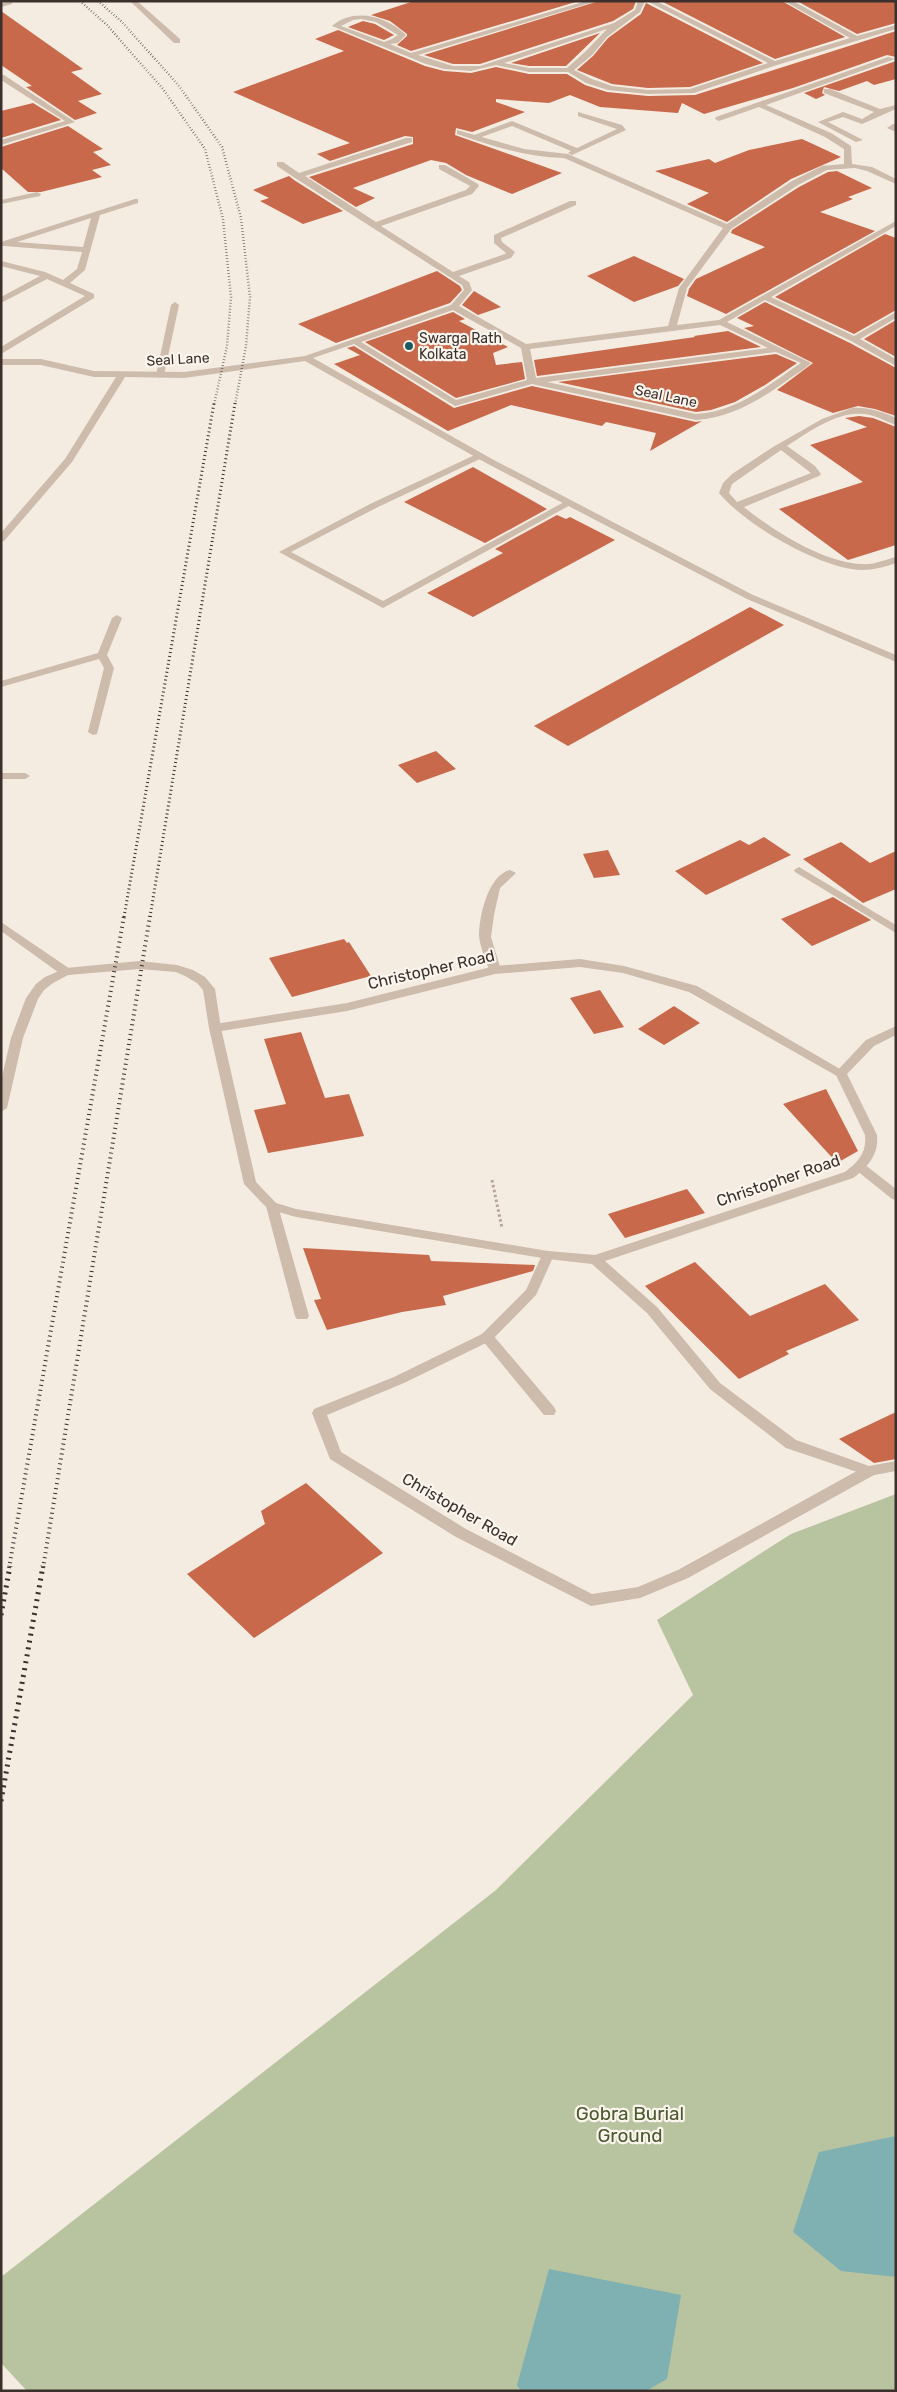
<svg xmlns="http://www.w3.org/2000/svg" width="897" height="2392" font-family="Rubik,sans-serif">
<style>
.green{fill:#b8c4a0}
.water{fill:#7fb0b2}
.building{fill:#c8694b}
.lines{fill:none;stroke-linecap:round;stroke-linejoin:round}
.path{stroke:#b9a596;stroke-width:3;stroke-dasharray:2.5 2.5;stroke-linecap:butt}
.service{fill:#cdbbac;fill-rule:evenodd}
.minor{fill:#cdbbac;fill-rule:evenodd}
.tertiary{fill:#cdbbac;fill-rule:evenodd}
.rail-far3{stroke:#3b302b;stroke-width:2.5;stroke-dasharray:0.5 2.5;stroke-linecap:butt}
.rail-far2{stroke:#3b302b;stroke-width:3;stroke-dasharray:1 3;stroke-linecap:butt}
.rail-far1{stroke:#3b302b;stroke-width:4;stroke-dasharray:1 4;stroke-linecap:butt}
.rail{stroke:#3b302b;stroke-width:5;stroke-dasharray:2 5;stroke-linecap:butt}
.poi-dot{fill:#1f5a5e;stroke:#fbf5ee;stroke-width:2}
.labels{text-anchor:middle;stroke-width:4.5;stroke-linejoin:round;paint-order:stroke}
.far-poi-label{font-size:14px;fill:#3b302b;stroke:#fbf5ee;text-anchor:start}
.far-street-label{font-size:14px;fill:#3b302b;stroke:#fbf5ee}
.street-label{font-size:16px;fill:#3b302b;stroke:#fbf5ee}
.near-park-label{font-size:19px;fill:#4a5a2e;stroke:#fbf5ee}
</style>
<rect width="100%" height="100%" fill="#f4ebe1"/>
<!-- green -->
<path class="green" d="M 896,1494 L 896,2391 L 27,2391 L 1,2363 L 1,2277 L 496,1890 L 693,1695 L 657,1620 L 791,1534 Z"/>
<!-- water -->
<path class="water" d="M 896,2136 L 896,2277 L 841,2271 L 793,2232 L 819,2152 Z
M 549,2269 L 681,2295 L 667,2379 L 646,2391 L 521,2391 L 517,2385 Z"/>
<!-- building -->
<path class="building" d="M 414,1 L 579,1 L 411,51 L 397,45 L 407,36 L 407,34 L 390,21 L 371,15 Z
M 599,1 L 636,1 L 633,9 L 613,21 L 480,64 L 453,64 L 424,55 Z
M 661,1 L 782,1 L 845,37 L 775,59 Z
M 797,1 L 896,1 L 896,23 L 857,34 Z
M 646,3 L 763,63 L 690,87 L 648,88 L 612,84 L 577,70 L 593,56 L 608,38 L 641,14 Z
M 1,11 L 83,69 L 71,72 L 102,94 L 78,101 L 97,113 L 75,120 L 26,87 L 32,86 L 1,65 Z
M 363,21 L 375,24 L 394,35 L 384,40 L 348,27 Z
M 338,30 L 425,66 L 444,71 L 471,73 L 496,67 L 529,74 L 567,74 L 585,85 L 607,92 L 648,96 L 695,95 L 896,31 L 896,57 L 887,55 L 793,88 L 704,114 L 682,103 L 678,113 L 600,107 L 570,95 L 549,103 L 496,99 L 496,102 L 525,112 L 472,132 L 456,128 L 455,135 L 562,173 L 512,194 L 466,175 L 446,163 L 431,160 L 353,188 L 375,198 L 356,207 L 309,177 L 413,144 L 413,137 L 405,136 L 324,163 L 330,161 L 317,154 L 350,143 L 233,92 L 344,51 L 315,39 Z
M 600,33 L 566,66 L 529,66 L 511,63 Z
M 896,61 L 896,79 L 874,85 L 867,81 L 839,91 L 824,87 L 822,93 L 825,95 L 816,99 L 804,93 Z
M 33,103 L 61,120 L 1,138 L 1,111 Z
M 68,126 L 103,149 L 93,152 L 111,165 L 92,170 L 102,177 L 41,192 L 28,192 L 1,168 L 1,147 Z
M 802,139 L 841,157 L 791,179 L 727,222 L 687,204 L 709,193 L 655,171 L 709,159 L 715,163 L 749,150 Z
M 837,171 L 872,188 L 848,197 L 853,199 L 820,212 L 875,231 L 726,314 L 687,296 L 689,289 L 696,279 L 765,247 L 731,233 L 732,230 L 799,187 L 828,172 Z
M 289,176 L 294,180 L 343,211 L 303,224 L 260,201 L 269,198 L 253,190 Z
M 885,234 L 896,238 L 896,310 L 854,334 L 775,297 Z
M 634,256 L 684,279 L 678,286 L 634,302 L 587,276 Z
M 437,271 L 460,286 L 462,290 L 450,303 L 336,343 L 298,324 Z
M 474,291 L 501,307 L 478,315 L 462,305 Z
M 765,302 L 850,343 L 896,368 L 896,416 L 875,409 L 858,406 L 833,413 L 777,390 L 813,363 L 744,328 L 754,326 L 737,318 Z
M 453,312 L 465,319 L 459,321 L 508,347 L 493,353 L 496,365 L 522,362 L 525,379 L 456,398 L 365,342 Z
M 896,320 L 896,357 L 864,339 Z
M 728,331 L 761,347 L 537,376 L 534,360 L 695,337 L 694,336 Z
M 354,346 L 454,408 L 532,386 L 696,422 L 702,421 L 650,451 L 656,433 L 606,422 L 602,426 L 511,405 L 448,431 L 334,364 L 360,355 L 347,348 Z
M 776,354 L 797,363 L 765,385 L 735,402 L 711,410 L 696,412 L 558,382 Z
M 859,416 L 873,418 L 896,427 L 896,545 L 848,560 L 779,509 L 863,482 L 810,445 L 867,427 L 845,418 Z
M 473,467 L 547,509 L 485,543 L 404,502 Z
M 557,515 L 566,519 L 570,517 L 615,540 L 473,617 L 427,593 L 503,553 L 495,549 Z
M 750,607 L 784,625 L 568,746 L 534,726 Z
M 436,751 L 456,769 L 417,783 L 398,765 Z
M 764,837 L 791,855 L 706,895 L 675,871 L 740,840 L 749,845 Z
M 841,842 L 870,863 L 896,851 L 896,889 L 863,903 L 803,859 Z
M 608,850 L 620,875 L 594,878 L 583,854 Z
M 833,897 L 871,920 L 812,946 L 781,919 Z
M 344,939 L 347,943 L 349,942 L 371,976 L 292,997 L 269,958 Z
M 600,990 L 624,1027 L 594,1034 L 570,998 Z
M 674,1006 L 700,1023 L 664,1045 L 638,1029 Z
M 301,1032 L 325,1098 L 349,1094 L 364,1136 L 268,1153 L 254,1110 L 286,1104 L 264,1039 Z
M 826,1089 L 858,1151 L 837,1163 L 783,1104 Z
M 687,1189 L 705,1213 L 625,1238 L 608,1214 Z
M 303,1248 L 429,1255 L 431,1261 L 535,1265 L 533,1271 L 443,1296 L 446,1305 L 402,1312 L 327,1330 L 314,1300 L 321,1299 Z
M 695,1262 L 750,1316 L 825,1284 L 859,1320 L 786,1351 L 789,1354 L 739,1379 L 645,1286 Z
M 896,1412 L 896,1459 L 874,1463 L 839,1439 Z
M 306,1483 L 383,1553 L 254,1638 L 187,1574 L 265,1524 L 261,1511 Z"/>
<g class="lines">
<!-- path -->
<path class="path" d="M 492,1180 L 502,1228"/>
<!-- service -->
<path class="service" d="M 130,1 L 137,1 L 180,39 L 180,43 L 174,43 Z
M 12,2 L 12,4 L 1,7 L 1,3 Z
M 1,75 L 4,75 L 75,122 L 1,145 L 1,140 L 65,121 L 1,80 Z
M 578,112 L 622,125 L 626,130 L 572,155 L 568,153 L 571,151 L 512,126 L 476,139 L 469,137 L 512,121 L 577,148 L 617,129 L 578,116 Z
M 37,192 L 41,194 L 40,196 L 1,204 L 1,200 Z
M 135,199 L 138,199 L 138,203 L 100,215 L 85,270 L 70,283 L 94,294 L 94,298 L 1,354 L 1,347 L 85,296 L 47,279 L 1,303 L 1,297 L 40,276 L 1,266 L 1,261 L 45,272 L 63,280 L 77,269 L 82,252 L 4,246 L 1,246 L 1,242 ZM 91,218 L 83,247 L 17,242 Z
M 175,302 L 179,305 L 164,375 L 160,378 L 156,375 L 171,305 Z
M 852,408 C 868,407 882,412 896,418 L 896,425 C 887,422 879,417 870,415 C 841,408 810,431 787,446 L 815,466 L 821,474 L 819,476 L 744,507 C 772,530 824,563 862,564 C 874,565 884,560 896,557 L 896,563 C 885,567 873,570 862,570 C 821,569 744,524 719,493 L 723,483 L 732,474 L 773,447 L 822,419 ZM 781,450 L 811,473 L 737,502 L 729,493 L 732,484 Z
M 479,453 L 482,454 L 482,458 L 376,508 L 291,552 L 383,601 L 566,501 L 569,500 L 574,503 L 383,608 L 279,552 L 370,504 Z
M 117,615 L 122,618 L 107,655 L 114,668 L 97,734 L 93,735 L 88,732 L 104,668 L 99,659 L 1,687 L 1,681 L 98,653 L 112,618 Z
M 1,773 L 25,773 L 30,776 L 25,779 L 1,779 Z
M 510,870 L 516,873 L 500,888 L 494,915 L 491,937 L 501,970 L 495,974 L 489,970 C 486,960 480,947 479,936 C 479,917 488,875 510,870 Z
M 487,1332 L 492,1334 L 554,1407 L 556,1411 L 554,1415 L 544,1415 L 482,1340 L 480,1337 L 482,1334 Z"/>
<!-- minor -->
<path class="minor" d="M 586,1 L 597,1 L 418,55 L 453,66 L 480,66 L 614,23 L 635,10 L 638,1 L 645,1 L 640,12 L 607,37 L 592,55 L 574,70 L 592,79 L 612,86 L 648,90 L 690,89 L 768,63 L 647,1 L 656,1 L 775,61 L 850,38 L 784,1 L 793,1 L 857,36 L 896,25 L 896,29 L 777,65 L 694,93 L 648,94 L 608,90 L 586,83 L 568,72 L 529,72 L 496,65 L 471,71 L 444,69 L 426,64 L 332,26 C 353,7 387,16 406,35 L 398,43 L 390,44 L 411,53 ZM 361,19 L 376,22 L 398,35 L 392,39 L 384,42 L 341,26 L 353,20 ZM 607,29 L 586,51 L 567,68 L 529,68 L 504,63 Z
M 888,57 L 895,59 L 766,105 L 831,133 L 851,146 L 852,164 L 872,167 L 896,179 L 896,184 L 867,171 L 855,168 L 827,170 L 798,185 L 731,229 L 687,288 L 677,325 L 719,320 L 896,221 L 896,226 L 771,297 L 854,336 L 896,312 L 896,318 L 860,339 L 896,359 L 896,366 L 851,341 L 765,300 L 727,322 L 811,363 C 805,369 796,374 789,379 C 760,400 732,417 696,420 L 532,384 L 455,406 L 354,344 L 313,358 L 492,459 L 753,595 L 896,655 L 896,662 L 747,599 L 486,463 L 305,361 L 184,378 L 125,377 L 72,462 L 4,541 L 1,542 L 1,533 L 65,459 L 116,377 L 94,377 L 41,365 L 1,365 L 1,359 L 41,359 L 94,371 L 184,372 L 305,356 L 451,305 L 464,290 L 462,285 L 295,178 L 277,166 L 277,162 L 283,162 L 299,173 L 406,138 L 412,138 L 412,142 L 305,176 L 376,222 L 466,190 L 470,186 L 439,169 L 439,165 L 445,165 L 478,184 L 479,186 L 472,194 L 381,226 L 453,272 L 505,254 L 506,253 L 494,243 L 494,235 L 570,201 L 576,201 L 576,205 L 501,238 L 502,242 L 515,252 L 511,258 L 459,276 L 469,282 L 472,290 L 459,306 L 526,344 L 668,326 L 679,288 L 723,228 L 564,158 C 527,157 492,146 457,134 L 457,130 L 524,149 L 568,154 L 727,224 L 792,181 L 822,166 L 844,164 L 844,149 L 825,137 L 759,107 L 719,121 L 715,119 L 716,117 ZM 453,310 L 521,348 L 527,380 L 456,400 L 361,342 ZM 720,325 L 768,348 L 536,378 L 530,349 ZM 776,352 L 801,363 C 767,386 738,411 696,414 L 547,382 Z
M 824,89 L 830,89 L 880,109 L 896,105 L 896,109 L 862,124 L 843,117 L 828,122 L 863,140 L 856,142 L 818,122 L 843,112 L 862,119 L 874,112 L 824,93 Z
M 893,124 L 896,124 L 896,132 L 887,128 Z
M 799,867 L 896,925 L 896,933 L 795,872 L 794,870 Z
M 1,922 L 70,969 L 72,972 L 70,975 L 62,975 L 1,931 Z
M 580,959 L 624,966 L 697,986 L 847,1073 L 841,1077 L 837,1076 L 689,992 L 623,973 L 580,967 L 495,974 L 347,1011 L 215,1032 L 209,1028 L 215,1024 L 347,1003 L 495,966 Z
M 860,1163 L 864,1164 L 896,1189 L 896,1200 L 892,1199 L 856,1170 L 854,1167 Z
M 272,1202 L 278,1206 L 309,1316 L 307,1319 L 297,1319 L 295,1316 L 266,1206 Z
M 548,1251 L 554,1255 L 536,1295 L 492,1340 L 404,1383 L 327,1415 L 341,1452 L 466,1529 L 592,1594 L 638,1587 L 678,1570 L 864,1467 L 874,1467 L 876,1471 L 874,1475 L 688,1578 L 640,1598 L 591,1606 L 456,1537 L 330,1459 L 312,1413 L 314,1409 L 394,1377 L 482,1334 L 526,1290 L 542,1255 Z"/>
<!-- tertiary -->
<path class="tertiary" d="M 139,961 L 177,965 L 193,970 L 205,977 L 215,989 L 221,1028 L 256,1182 L 276,1203 L 296,1209 L 548,1251 L 595,1255 L 845,1172 C 858,1162 867,1153 865,1135 L 835,1073 L 866,1040 L 896,1026 L 896,1035 L 874,1046 L 847,1074 L 877,1135 C 879,1154 868,1167 853,1178 L 605,1261 L 657,1307 L 720,1383 L 796,1440 L 869,1466 L 896,1461 L 896,1471 L 869,1476 L 786,1448 L 710,1389 L 647,1313 L 592,1264 L 548,1259 L 296,1217 L 268,1209 L 244,1184 L 209,1028 L 203,990 L 197,983 L 185,976 L 176,972 L 139,969 L 68,975 L 53,983 L 44,990 L 38,999 L 23,1038 L 7,1108 L 1,1112 L 1,1081 L 11,1038 L 26,998 L 36,984 L 45,977 L 66,968 Z"/>
<!-- rail-far3 -->
<path class="rail-far3" d="M 80,1 L 107,25 L 163,89 L 205,149 L 223,219 L 231,297 L 227,346 L 214,405
M 98,1 L 122,22 L 179,86 L 222,147 L 241,218 L 250,297 L 246,346 L 235,405"/>
<!-- rail-far2 -->
<path class="rail-far2" d="M 124,917 L 214,403
M 150,917 L 235,403"/>
<!-- rail-far1 -->
<path class="rail-far1" d="M 9,1568 L 124,916
M 43,1568 L 150,916"/>
<!-- rail -->
<path class="rail" d="M 1,1615 L 10,1566
M 1,1801 L 43,1566"/>
</g>
<!-- markers -->
<circle class="poi-dot" cx="409" cy="346" r="5"/>
<g class="labels">
<!-- far-poi labels -->
<g class="far-poi-label">
<text x="419" y="343">Swarga Rath<tspan x="419" dy="16">Kolkata</tspan></text>
</g>
<!-- far-street labels -->
<g class="far-street-label">
<text transform="translate(178 359) rotate(-3)" y="5">Seal Lane</text>
<text transform="translate(666 396) rotate(12)" y="5">Seal Lane</text>
</g>
<!-- street labels -->
<g class="street-label">
<text transform="translate(431 969) rotate(-13)" y="6">Christopher Road</text>
<text transform="translate(778 1180) rotate(-19)" y="6">Christopher Road</text>
<text transform="translate(460 1509) rotate(30)" y="6">Christopher Road</text>
</g>
<!-- near-park labels -->
<g class="near-park-label">
<text x="630" y="2120">Gobra Burial<tspan x="630" dy="22">Ground</tspan></text>
</g>
</g>
<!-- border -->
<rect width="897" height="2392" fill="none" stroke="#3b302b" stroke-width="5"/>
</svg>
